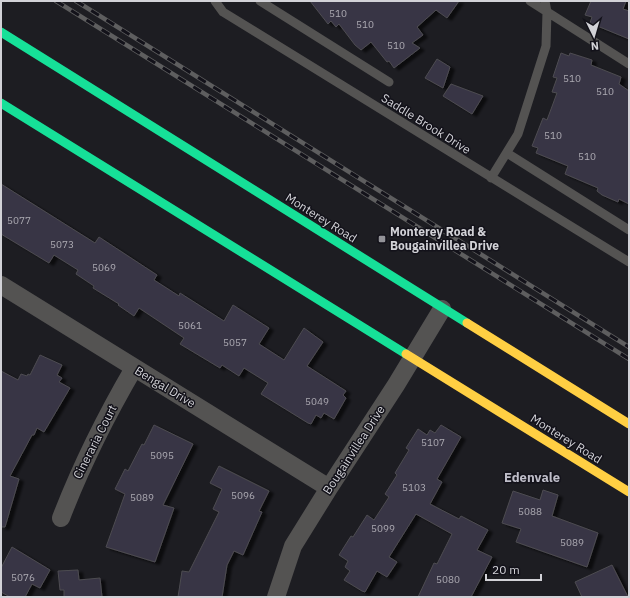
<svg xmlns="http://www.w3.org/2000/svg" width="630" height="598" font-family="'IBM Plex Sans',sans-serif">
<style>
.building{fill:#383444;stroke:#4d4c51;filter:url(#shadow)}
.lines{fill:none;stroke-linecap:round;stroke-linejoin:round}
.lane{stroke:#545352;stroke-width:9}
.street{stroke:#545352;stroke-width:18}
.fast{stroke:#16e098;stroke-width:9}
.slow{stroke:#ffcf43;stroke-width:9}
.rail-casing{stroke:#5e5e5f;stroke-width:4.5}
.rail{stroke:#13121a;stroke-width:3;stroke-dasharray:9;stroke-linecap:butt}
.poi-dot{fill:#939398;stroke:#13121a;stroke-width:1.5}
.labels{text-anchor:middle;stroke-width:3;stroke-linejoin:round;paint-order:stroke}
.number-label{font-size:10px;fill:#acaab2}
.street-label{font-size:12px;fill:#d2d2d7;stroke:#13121a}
.poi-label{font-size:12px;font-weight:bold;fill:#d2d2d7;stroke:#13121a;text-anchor:start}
.neighbourhood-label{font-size:13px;font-weight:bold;fill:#bebdc8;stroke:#13121a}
</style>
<defs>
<filter id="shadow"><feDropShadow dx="4.5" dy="2.5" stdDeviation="1" flood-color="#0009"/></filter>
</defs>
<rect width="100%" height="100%" fill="#1d1d22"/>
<!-- building -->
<path class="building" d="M 310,1 L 459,1 L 447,18 L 436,10 L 417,27 L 423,35 L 412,43 L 420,48 L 394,68 L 389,61 L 387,62 L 371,42 L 361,50 L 355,45 L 339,24 L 336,27 L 331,21 L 328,24 Z
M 591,1 L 626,1 L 623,9 L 629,11 L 629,39 L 590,23 L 592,17 L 585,15 Z
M 561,53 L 569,56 L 570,53 L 592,60 L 591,65 L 621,77 L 619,84 L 629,91 L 629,204 L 619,199 L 618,202 L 602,195 L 597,191 L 598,188 L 565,174 L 568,166 L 536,153 L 538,148 L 532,146 L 543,118 L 547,120 L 557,93 L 552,92 L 557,78 L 553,77 Z
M 437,59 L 450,67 L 443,88 L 425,78 Z
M 451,84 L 483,96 L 472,114 L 443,96 Z
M 1,184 L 95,243 L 99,237 L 157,275 L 154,280 L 179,296 L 180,293 L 224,321 L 233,305 L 269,328 L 259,344 L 284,360 L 304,328 L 323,342 L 307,366 L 346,391 L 343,395 L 346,398 L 334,419 L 324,413 L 321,418 L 316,415 L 311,424 L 308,423 L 261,394 L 268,383 L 244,368 L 239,376 L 222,365 L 220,368 L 180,344 L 184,338 L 139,308 L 134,316 L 118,305 L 119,304 L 93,288 L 94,286 L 76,274 L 78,270 L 54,255 L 49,263 L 1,234 Z
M 40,355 L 62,365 L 57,375 L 62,378 L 59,382 L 70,388 L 44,432 L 37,428 L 34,435 L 32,435 L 10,476 L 19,479 L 5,527 L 1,527 L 1,371 L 18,380 L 21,374 L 27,376 L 28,374 L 30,375 Z
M 154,425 L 193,444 L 163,505 L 174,508 L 155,562 L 106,547 L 125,494 L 115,489 L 125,469 L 128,471 L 142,444 L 144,445 Z
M 441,425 L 461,437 L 437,479 L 442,482 L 430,504 L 459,519 L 461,516 L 488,530 L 477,550 L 492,557 L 471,597 L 418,597 L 434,563 L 437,564 L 452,534 L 416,514 L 389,557 L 397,562 L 387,577 L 377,571 L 365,592 L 362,591 L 344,580 L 350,571 L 345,567 L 348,561 L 339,555 L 351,536 L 353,537 L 367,515 L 374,520 L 389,497 L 385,494 L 397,475 L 395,473 L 409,450 L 406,448 L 418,429 L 427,435 L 430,430 L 435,433 Z
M 219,466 L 269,491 L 259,511 L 262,512 L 243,555 L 234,551 L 227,565 L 222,597 L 178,597 L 182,571 L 189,572 L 219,512 L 213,509 L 222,489 L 210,483 Z
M 543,490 L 558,495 L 552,516 L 598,533 L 587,567 L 516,542 L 521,529 L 502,523 L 513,491 L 540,500 Z
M 12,547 L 50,570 L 40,588 L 32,584 L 25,597 L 10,597 L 1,592 L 1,568 Z
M 612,565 L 628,597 L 582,597 L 575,582 Z
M 78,570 L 79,580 L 100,578 L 102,597 L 64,597 L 64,590 L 60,590 L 58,571 Z"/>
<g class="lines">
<!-- lane -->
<path class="lane" d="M 215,1 L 223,12 L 629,262
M 260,1 L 389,82
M 530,1 L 629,64
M 507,153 L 629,230
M 491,178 L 518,134 L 546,46 L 547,12 L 545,1"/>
<!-- street -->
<path class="street" d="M 1,285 L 329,488
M 61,518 C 81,466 106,416 134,368
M 276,597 L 293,546 L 329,488 L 396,385 L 442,309"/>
<!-- fast -->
<path class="fast" d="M 1,32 L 467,323
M 1,103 L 406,354"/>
<!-- slow -->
<path class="slow" d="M 467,323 L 629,424
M 406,354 L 629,492"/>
<!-- rail casing -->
<g class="rail-casing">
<path id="rail" d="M 56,1 L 629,359
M 76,1 L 629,347"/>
</g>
<!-- rail -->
<use href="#rail" class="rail"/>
</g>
<!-- markers -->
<rect class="poi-dot" x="378" y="235" width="8" height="8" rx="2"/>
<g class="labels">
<!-- number labels -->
<g class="number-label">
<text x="338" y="17">510</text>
<text x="365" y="28">510</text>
<text x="396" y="49">510</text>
<text x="572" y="82">510</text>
<text x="605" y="95">510</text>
<text x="553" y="139">510</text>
<text x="587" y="160">510</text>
<text x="19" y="224">5077</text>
<text x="62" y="248">5073</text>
<text x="104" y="271">5069</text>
<text x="190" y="329">5061</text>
<text x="235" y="346">5057</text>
<text x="317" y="405">5049</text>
<text x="433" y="446">5107</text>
<text x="162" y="459">5095</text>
<text x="414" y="491">5103</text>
<text x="243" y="499">5096</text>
<text x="142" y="501">5089</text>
<text x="530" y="515">5088</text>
<text x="383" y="532">5099</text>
<text x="572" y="546">5089</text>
<text x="23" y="581">5076</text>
<text x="448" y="583">5080</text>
</g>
<!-- street labels -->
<g class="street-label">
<text transform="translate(426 124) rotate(32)" y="4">Saddle Brook Drive</text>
<text transform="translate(321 218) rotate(32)" y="4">Monterey Road</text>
<text transform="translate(165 387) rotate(31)" y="4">Bengal Drive</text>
<text transform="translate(566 439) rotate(32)" y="4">Monterey Road</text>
<text transform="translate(95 442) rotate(-63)" y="4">Cineraria Court</text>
<text transform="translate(354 450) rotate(-57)" y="4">Bougainvillea Drive</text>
</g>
<!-- poi labels -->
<g class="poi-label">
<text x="390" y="236">Monterey Road &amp;<tspan x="390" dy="14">Bougainvillea Drive</tspan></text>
</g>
<!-- neighbourhood labels -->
<g class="neighbourhood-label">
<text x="532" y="482">Edenvale</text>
</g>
</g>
<!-- border -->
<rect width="630" height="598" fill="none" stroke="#d2d2d7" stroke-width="4"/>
<!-- north arrow -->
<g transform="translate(594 36) rotate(175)" stroke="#13121a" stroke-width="3" paint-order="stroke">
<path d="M0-3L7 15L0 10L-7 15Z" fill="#d2d2d7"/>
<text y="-6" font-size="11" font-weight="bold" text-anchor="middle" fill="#d2d2d7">N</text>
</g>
<!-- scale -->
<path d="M486 574v6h55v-6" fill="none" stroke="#d2d2d7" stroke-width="2"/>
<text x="492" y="574" font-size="12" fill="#d2d2d7" stroke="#13121a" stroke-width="3" paint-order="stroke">20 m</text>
</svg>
